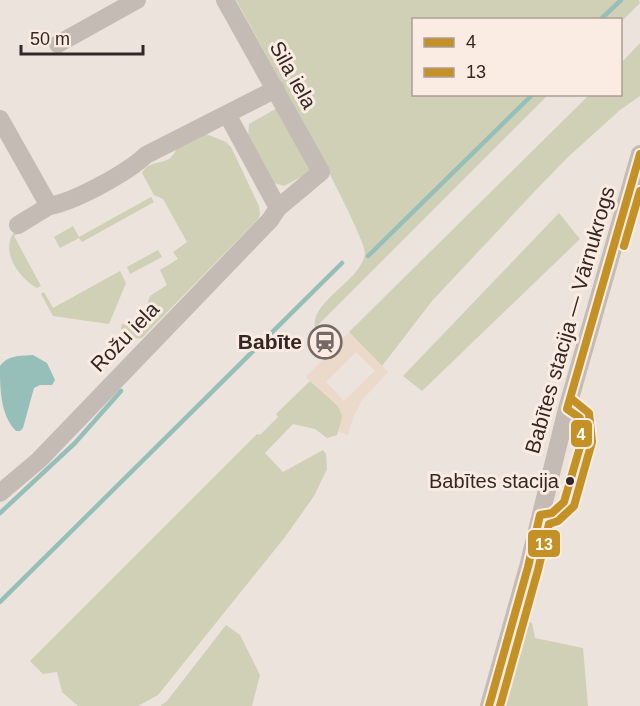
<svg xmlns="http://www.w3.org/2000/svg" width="640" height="706" font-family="Helvetica,sans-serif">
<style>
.green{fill:#cfd0b5}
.plaza{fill:#ebd9ca;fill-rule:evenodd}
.water{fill:#97bfba}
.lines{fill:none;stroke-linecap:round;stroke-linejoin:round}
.stream{stroke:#97bfba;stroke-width:4.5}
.minor{stroke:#c4bbb5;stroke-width:18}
.bus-1-casing{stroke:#faece2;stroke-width:12}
.bus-2-casing{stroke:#faece2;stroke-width:12}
.bus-1{stroke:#c49126;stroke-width:8}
.bus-2{stroke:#c49126;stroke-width:8}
.bus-dot{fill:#342825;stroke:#faece2;stroke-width:2}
.labels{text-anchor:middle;stroke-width:6;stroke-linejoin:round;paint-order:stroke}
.bus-label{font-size:20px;fill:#342825;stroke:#faece2;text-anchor:end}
.street-label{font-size:21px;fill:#342825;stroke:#faece2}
.poi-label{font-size:21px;font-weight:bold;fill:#342825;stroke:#faece2;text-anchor:end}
.line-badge{stroke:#faece2;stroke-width:2}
.badge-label{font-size:16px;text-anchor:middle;font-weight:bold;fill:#fff}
</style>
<rect width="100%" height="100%" fill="#ece3dc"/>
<!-- green -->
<path class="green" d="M 236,0 L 639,0 L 640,3 L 621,22 L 620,20 L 414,20 L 414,94 L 548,95 L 315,328 C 310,301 360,282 365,254 C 368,237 253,31 236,0 Z
M 640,43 L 640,96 L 620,110 L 568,157 L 535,191 L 432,301 L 382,366 L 349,332 L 589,95 L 620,94 L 621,63 Z
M 277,108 L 312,171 L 284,186 L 274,183 L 248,136 L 249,124 Z
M 201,132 L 226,142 L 231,147 L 259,206 L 260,215 L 258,219 L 142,338 C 132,339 125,337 121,328 L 122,324 L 139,328 L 150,296 L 167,285 L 160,270 L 178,259 L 173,252 L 187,242 L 163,199 L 154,195 L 142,173 C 148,162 157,164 167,160 C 174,157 175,150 179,145 C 184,139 195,136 201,132 Z
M 151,197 L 154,202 L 82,242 L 79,238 L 60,248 L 54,237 L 73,226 L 79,237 Z
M 559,213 L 580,239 L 422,391 L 403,376 Z
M 23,231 L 14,236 L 41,286 L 37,288 C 19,278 0,252 14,232 Z
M 158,250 L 162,257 L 130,274 L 127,267 Z
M 120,271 L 126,283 L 109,324 L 53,316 L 41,294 L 44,292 L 53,308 Z
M 310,381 L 338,406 L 343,416 L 337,435 L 327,438 L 315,429 L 293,424 L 265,453 L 283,472 L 323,450 L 326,454 L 327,469 L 314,496 L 285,537 L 158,695 L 138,706 L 78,706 L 62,692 L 57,672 L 43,674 L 30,661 L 257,434 L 260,435 L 278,417 L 276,414 Z
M 527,621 L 532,623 L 535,638 L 583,648 L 588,706 L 498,706 L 521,623 Z
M 226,625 L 240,635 L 260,675 L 252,706 L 160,706 L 167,701 Z"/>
<!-- plaza -->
<path class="plaza" d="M 349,332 L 388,372 L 362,400 L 353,418 L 348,435 L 339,432 L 342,416 L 338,406 L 306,377 ZM 356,352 L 375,371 L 344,401 L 326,382 Z"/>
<!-- water -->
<path class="water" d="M 33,355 L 47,363 L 55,380 L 52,385 L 40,385 L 34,388 L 23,428 L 20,431 L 16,431 C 0,415 0,387 0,366 C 8,355 20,356 33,355 Z"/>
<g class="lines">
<!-- stream -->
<path class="stream" d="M 600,20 L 621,0
M 368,256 L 533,94
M 0,513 L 75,443 L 121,391
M 0,602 L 342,263"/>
<!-- minor -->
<path class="minor" d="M 58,44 L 137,0
M 227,114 L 278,208
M 0,119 L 49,206 C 74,202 127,173 146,155 L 276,89
M 18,225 L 49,206
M 0,493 L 39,460 L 270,220 L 278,208 L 321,172 L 225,0
M 489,706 L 528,567 L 567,409 L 640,154"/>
<!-- bus-1 casing -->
<g class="bus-1-casing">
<path id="bus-1" d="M 489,706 L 528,567 L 540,515 L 552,513 L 564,502 L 582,440 L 580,418 L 567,409 L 640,154"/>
</g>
<!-- bus-2 casing -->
<g class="bus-2-casing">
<path id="bus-2" d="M 624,246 L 640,191
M 500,706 L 538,570 L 549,524 L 558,521 L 574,506 L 592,442 L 589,413 L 573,400"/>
</g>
<!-- bus-1 -->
<use href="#bus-1" class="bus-1"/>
<!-- bus-2 -->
<use href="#bus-2" class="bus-2"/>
</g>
<!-- icons -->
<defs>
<g id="station-ring" transform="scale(1.725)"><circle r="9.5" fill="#faece2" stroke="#746965" stroke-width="1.5"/><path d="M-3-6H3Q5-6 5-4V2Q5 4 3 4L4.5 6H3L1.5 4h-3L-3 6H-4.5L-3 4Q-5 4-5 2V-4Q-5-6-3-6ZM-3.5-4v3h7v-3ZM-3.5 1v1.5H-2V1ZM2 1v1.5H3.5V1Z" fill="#746965"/></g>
</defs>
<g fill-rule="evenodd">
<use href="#station-ring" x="325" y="342"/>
</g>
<!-- markers -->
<circle class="bus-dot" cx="570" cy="481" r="5"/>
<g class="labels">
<!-- bus labels -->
<g class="bus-label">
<text x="559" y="488">Babītes stacija</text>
</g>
<!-- street labels -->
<g class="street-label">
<text transform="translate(293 75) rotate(61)" y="7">Sila iela</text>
<text transform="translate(570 320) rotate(-74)" y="7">Babītes stacija — Vārnukrogs</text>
<text transform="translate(125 337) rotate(-46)" y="7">Rožu iela</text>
</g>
<!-- poi labels -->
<g class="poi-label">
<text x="302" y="349">Babīte</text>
</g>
</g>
<g class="line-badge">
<rect x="570" y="419" width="23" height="29" rx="6" fill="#c49126"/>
<rect x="527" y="529" width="34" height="29" rx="6" fill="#c49126"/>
</g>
<g class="badge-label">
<text x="581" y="440">4</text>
<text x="544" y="550">13</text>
</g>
<!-- legend -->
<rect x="412" y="18" width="210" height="78" fill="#faece2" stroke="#ab9e96" stroke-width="1.5"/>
<rect x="424" y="38" width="30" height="9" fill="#c49126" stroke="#ab9e96" stroke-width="1.5"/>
<text x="466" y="48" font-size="18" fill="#342825">4</text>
<rect x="424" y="68" width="30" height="9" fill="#c49126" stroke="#ab9e96" stroke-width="1.5"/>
<text x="466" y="78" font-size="18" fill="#342825">13</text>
<!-- scale -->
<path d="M21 45v9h122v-9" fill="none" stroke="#342825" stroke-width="3"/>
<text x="30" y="45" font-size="18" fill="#342825" stroke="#faece2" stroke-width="4.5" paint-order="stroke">50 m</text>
</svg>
